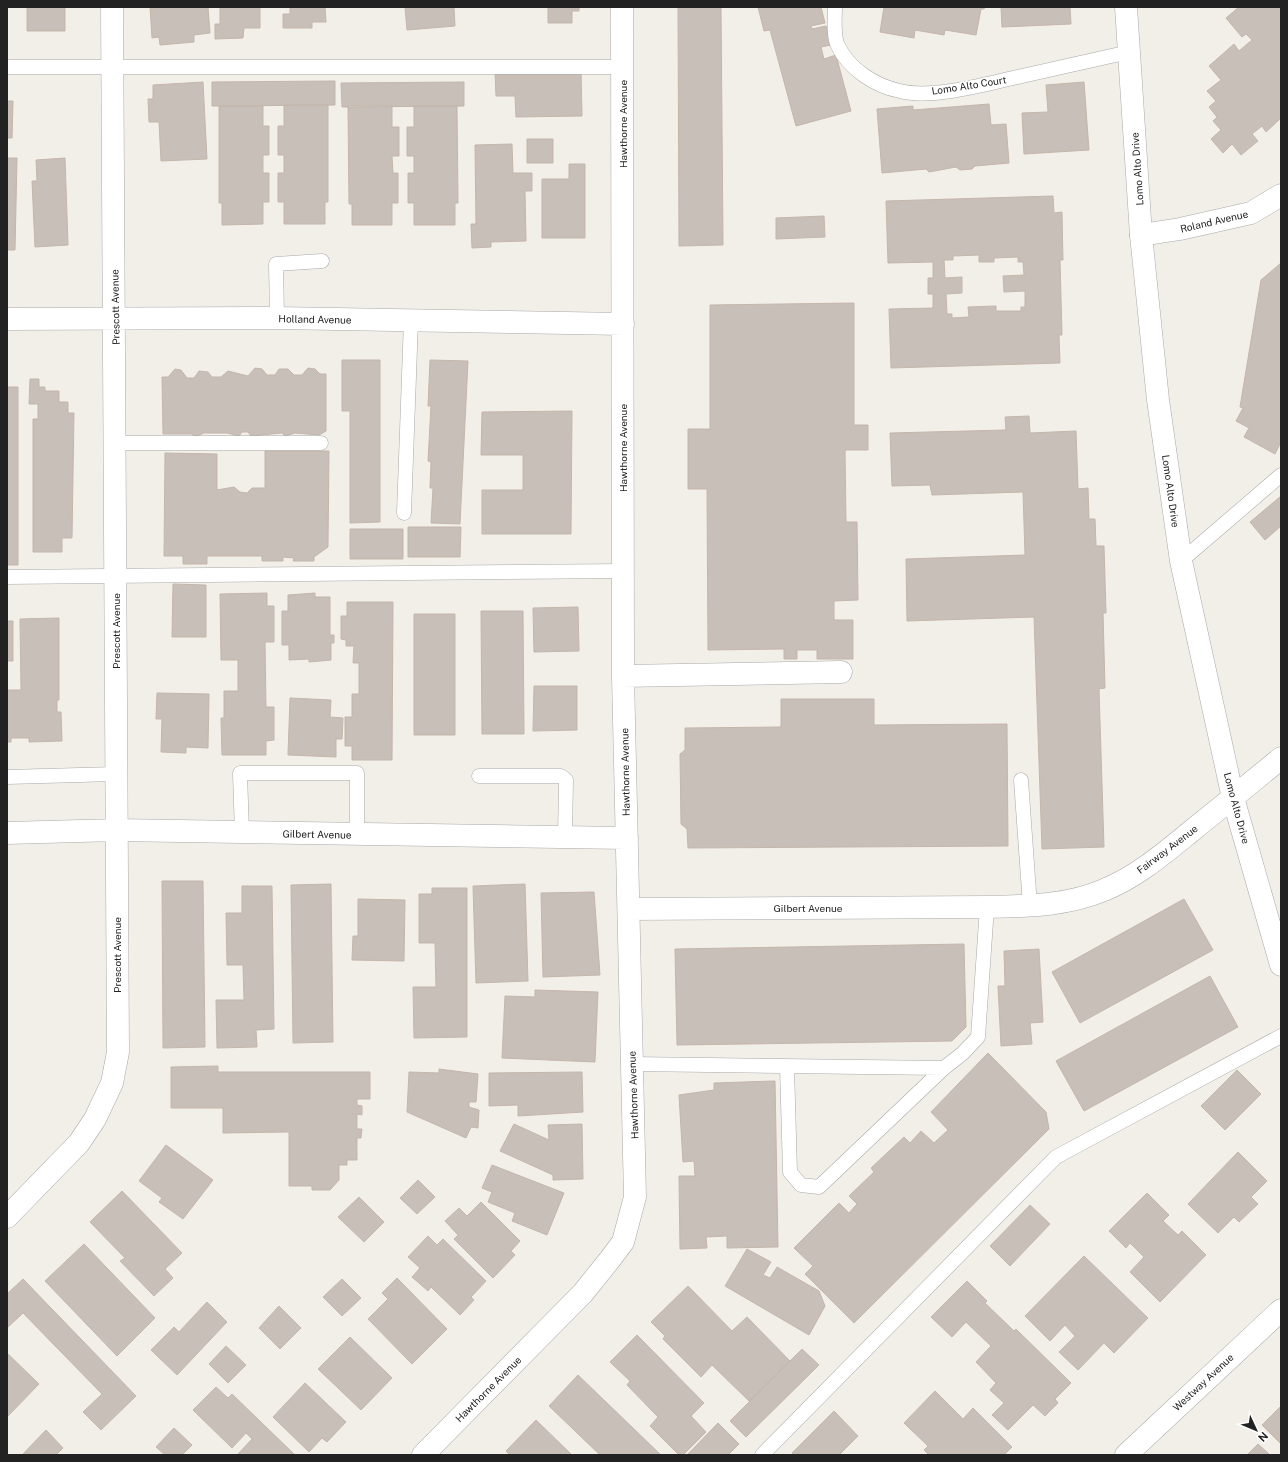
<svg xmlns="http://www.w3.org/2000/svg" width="1288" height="1462" font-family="'Public Sans',sans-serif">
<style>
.building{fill:#c7bfb8;stroke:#c4b6ab;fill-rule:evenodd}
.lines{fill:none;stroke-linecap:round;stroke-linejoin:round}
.service-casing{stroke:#a9a9a9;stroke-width:15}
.minor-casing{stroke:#a9a9a9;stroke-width:23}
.tertiary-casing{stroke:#a9a9a9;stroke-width:23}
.service{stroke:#fff;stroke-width:14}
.minor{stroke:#fff;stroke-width:22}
.tertiary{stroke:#fff;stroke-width:22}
.labels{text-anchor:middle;stroke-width:3;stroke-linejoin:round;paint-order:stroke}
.street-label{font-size:10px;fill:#222;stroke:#fff}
</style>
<rect width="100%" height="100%" fill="#f2efe9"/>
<!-- building -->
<path class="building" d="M 27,7 L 65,7 L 65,31 L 27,31 Z
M 150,7 L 208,7 L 210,33 L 194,35 L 194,42 L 160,45 L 159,37 L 152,38 Z
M 220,7 L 260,7 L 260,28 L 244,28 L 243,38 L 215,39 L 215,24 L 220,24 Z
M 290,7 L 325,7 L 326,22 L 312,22 L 312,28 L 283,28 L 283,14 L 290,14 Z
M 405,7 L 454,7 L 455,26 L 407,30 Z
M 548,7 L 579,7 L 579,11 L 572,11 L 572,23 L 548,23 Z
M 678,7 L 721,7 L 723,245 L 679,246 Z
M 758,7 L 821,7 L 825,23 L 811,26 L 812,29 L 826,26 L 831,45 L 821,47 L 824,59 L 836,55 L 851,111 L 796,126 L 770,30 L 764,31 Z
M 884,7 L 985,7 L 984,9 L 981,9 L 976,35 L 945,30 L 944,35 L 915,30 L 914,38 L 880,32 Z
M 1001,7 L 1070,7 L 1071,24 L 1002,27 Z
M 1239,7 L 1281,7 L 1281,118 L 1266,132 L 1262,126 L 1252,134 L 1258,141 L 1241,155 L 1232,144 L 1223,153 L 1211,139 L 1221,130 L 1213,121 L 1217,117 L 1209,107 L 1216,101 L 1207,91 L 1221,80 L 1209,66 L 1234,44 L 1239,51 L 1252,40 L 1246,34 L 1242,37 L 1226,18 Z
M 581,70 L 582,116 L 516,117 L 515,96 L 496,96 L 495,72 Z
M 335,81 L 335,105 L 212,106 L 212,82 Z
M 203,82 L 207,159 L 161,161 L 159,122 L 149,122 L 148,99 L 153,99 L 153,85 Z
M 464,82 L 464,106 L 342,107 L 341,83 Z
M 1084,82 L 1089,150 L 1024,154 L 1022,113 L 1048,112 L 1046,85 Z
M 7,101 L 13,101 L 12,138 L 7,138 Z
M 989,104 L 991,125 L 1006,124 L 1009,163 L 975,166 L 972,169 L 960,170 L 956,167 L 929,172 L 926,169 L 882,173 L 877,109 L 913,106 L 913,110 Z
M 284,105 L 328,105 L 328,202 L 325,202 L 325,224 L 284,224 L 284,202 L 278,202 L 278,173 L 284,173 L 284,155 L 278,155 L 278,126 L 284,126 Z
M 219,106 L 263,106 L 263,126 L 269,126 L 269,155 L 263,155 L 263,173 L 269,173 L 269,202 L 263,202 L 263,224 L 222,225 L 222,203 L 219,203 Z
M 348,106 L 392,106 L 392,127 L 399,127 L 399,156 L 392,156 L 393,173 L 398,173 L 398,203 L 392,203 L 392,225 L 352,225 L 352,204 L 349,204 Z
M 414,106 L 457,106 L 458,203 L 455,203 L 455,225 L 414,225 L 414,203 L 408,203 L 408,173 L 414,173 L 414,156 L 407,156 L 407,127 L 414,127 Z
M 527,139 L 553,139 L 553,163 L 527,163 Z
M 512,144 L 513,173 L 532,173 L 532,191 L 525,191 L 526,241 L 491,242 L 491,247 L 472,248 L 471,224 L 476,224 L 475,145 Z
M 7,158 L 17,158 L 15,250 L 7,250 Z
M 65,158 L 68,245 L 35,247 L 32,181 L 37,181 L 36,160 Z
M 569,164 L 585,164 L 585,238 L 542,238 L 542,179 L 569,179 Z
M 1053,196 L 1054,213 L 1062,212 L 1063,260 L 1060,260 L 1062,335 L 1059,335 L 1060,363 L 891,368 L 889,309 L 933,308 L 933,294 L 928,294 L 928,278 L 933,278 L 933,262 L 888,263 L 886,201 ZM 979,255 L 979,262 L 994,262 L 994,258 L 1018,257 L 1018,262 L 1023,262 L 1024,275 L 1003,276 L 1004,292 L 1025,291 L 1025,307 L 1021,307 L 1021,311 L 996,311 L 996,306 L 968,307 L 969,317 L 952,318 L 952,314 L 947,314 L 946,294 L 962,293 L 962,277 L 945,278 L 944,260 L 953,260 L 953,256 Z
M 824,216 L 825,237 L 776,239 L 776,218 Z
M 1281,263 L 1281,442 L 1275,454 L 1244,437 L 1249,428 L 1236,421 L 1243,408 L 1240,407 L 1261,280 Z
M 854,303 L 854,425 L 868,425 L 868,450 L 845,450 L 846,522 L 857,522 L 858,600 L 834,601 L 834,620 L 853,620 L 853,659 L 817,659 L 817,650 L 797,650 L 797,659 L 784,659 L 784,649 L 708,650 L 707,489 L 688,489 L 688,429 L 710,429 L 710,305 Z
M 342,360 L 380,360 L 380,522 L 350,523 L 350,411 L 342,411 Z
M 430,360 L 468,361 L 460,524 L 431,523 L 433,488 L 430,488 L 431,462 L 428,461 L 431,406 L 428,406 Z
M 255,368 L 262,369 L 267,375 L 275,375 L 279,369 L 288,369 L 294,375 L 302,375 L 308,368 L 315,369 L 320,374 L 326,374 L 326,431 L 319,435 L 295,433 L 285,436 L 282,433 L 251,436 L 248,432 L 242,432 L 239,436 L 227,433 L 204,433 L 195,437 L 192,434 L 163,434 L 162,377 L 168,377 L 175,369 L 181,370 L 187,378 L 194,378 L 199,371 L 208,372 L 212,377 L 221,377 L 228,371 L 248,376 Z
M 30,379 L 39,379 L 39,387 L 45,387 L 45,391 L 59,391 L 59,402 L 68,402 L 68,413 L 74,413 L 72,538 L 62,538 L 62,552 L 33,552 L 33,419 L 38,419 L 38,404 L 29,404 Z
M 7,387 L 18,387 L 18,565 L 7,565 Z
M 572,411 L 571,534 L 482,534 L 482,490 L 523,490 L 523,455 L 481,455 L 482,412 Z
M 1029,416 L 1030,433 L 1076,431 L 1078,489 L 1088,488 L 1089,519 L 1095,519 L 1096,546 L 1104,546 L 1106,613 L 1103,613 L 1105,688 L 1099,689 L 1104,847 L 1042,849 L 1034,617 L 907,621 L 906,559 L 1025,555 L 1023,492 L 932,495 L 930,485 L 892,486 L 890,433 L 1006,430 L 1005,417 Z
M 265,451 L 329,451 L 328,547 L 314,557 L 314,561 L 293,561 L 294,558 L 283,557 L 283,561 L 262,561 L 262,556 L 207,556 L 207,564 L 183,564 L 183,556 L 164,556 L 165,453 L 217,454 L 217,490 L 234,487 L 240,492 L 247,493 L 252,488 L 265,488 Z
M 1281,496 L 1281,526 L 1265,540 L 1250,522 Z
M 408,527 L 461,527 L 460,557 L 408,557 Z
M 350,529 L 403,529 L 403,559 L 350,559 Z
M 173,584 L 206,585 L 206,637 L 172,637 Z
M 267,593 L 267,606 L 274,606 L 274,642 L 265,642 L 266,707 L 274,707 L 274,740 L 266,741 L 266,755 L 222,755 L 221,718 L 224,718 L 224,691 L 238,691 L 238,660 L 221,660 L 220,594 Z
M 315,593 L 315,597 L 330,597 L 330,635 L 334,635 L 334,643 L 331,643 L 331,660 L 309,662 L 309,659 L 289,660 L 289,645 L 282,645 L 282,611 L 288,611 L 288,595 Z
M 347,602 L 393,602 L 392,760 L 352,760 L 352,746 L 345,746 L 345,717 L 352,717 L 352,694 L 359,694 L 359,663 L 353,663 L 354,646 L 346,646 L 346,640 L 341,639 L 341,616 L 347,616 Z
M 578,607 L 579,651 L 534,652 L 533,608 Z
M 481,611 L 523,611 L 524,734 L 482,734 Z
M 414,614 L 455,614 L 455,735 L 414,735 Z
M 59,618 L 59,700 L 57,700 L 57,712 L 61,712 L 62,741 L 29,742 L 29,738 L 11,738 L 11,742 L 7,742 L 7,690 L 21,690 L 20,619 Z
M 7,621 L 13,621 L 13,661 L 7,661 Z
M 534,686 L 577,686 L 577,730 L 533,731 Z
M 157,693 L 209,694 L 208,748 L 186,747 L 186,753 L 161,752 L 162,719 L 156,719 Z
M 290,698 L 331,700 L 330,717 L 343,718 L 342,739 L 336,739 L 336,757 L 288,755 Z
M 781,699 L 874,699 L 874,725 L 1007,724 L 1008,846 L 688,848 L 687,829 L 681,824 L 680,754 L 685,750 L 685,728 L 781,727 Z
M 162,881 L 203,881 L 205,1047 L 163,1048 Z
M 331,884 L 333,1042 L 293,1043 L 291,885 Z
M 525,884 L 528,981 L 476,983 L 473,886 Z
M 242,886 L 272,886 L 274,1029 L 256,1030 L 257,1047 L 217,1048 L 216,1000 L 244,1000 L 243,965 L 227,965 L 226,913 L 242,913 Z
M 432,888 L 467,888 L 467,1037 L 414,1038 L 413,987 L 436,987 L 435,943 L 419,943 L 419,894 L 432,894 Z
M 594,892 L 600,975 L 543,977 L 541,893 Z
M 358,899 L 405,900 L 404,961 L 352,960 L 353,936 L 358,936 Z
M 1184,899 L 1213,950 L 1080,1023 L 1052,972 Z
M 964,944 L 966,1027 L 952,1041 L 677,1045 L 675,949 Z
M 1039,949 L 1043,1022 L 1030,1023 L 1032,1044 L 1001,1046 L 998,986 L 1005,986 L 1004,951 Z
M 1210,976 L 1238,1027 L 1084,1111 L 1056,1061 Z
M 535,990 L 598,992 L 595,1062 L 502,1058 L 505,996 L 535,997 Z
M 988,1053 L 1046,1112 L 1049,1129 L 854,1323 L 805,1274 L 813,1266 L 794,1248 L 839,1203 L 849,1213 L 857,1204 L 849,1196 L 874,1172 L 871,1168 L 904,1137 L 910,1143 L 921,1131 L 934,1143 L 948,1130 L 931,1112 Z
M 218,1066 L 218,1072 L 370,1072 L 370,1099 L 357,1099 L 357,1105 L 362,1106 L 362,1115 L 357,1114 L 357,1129 L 362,1129 L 361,1138 L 357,1138 L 357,1160 L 347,1160 L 347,1165 L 339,1165 L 339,1180 L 330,1190 L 312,1190 L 312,1186 L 289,1186 L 289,1132 L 223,1133 L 223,1108 L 171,1108 L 171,1067 Z
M 439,1069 L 478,1074 L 476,1102 L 469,1102 L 469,1107 L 479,1110 L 478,1128 L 471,1127 L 466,1138 L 407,1112 L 409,1072 L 439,1073 Z
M 1237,1070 L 1261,1094 L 1225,1130 L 1201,1106 Z
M 582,1072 L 583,1112 L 518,1116 L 518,1105 L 489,1106 L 489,1073 Z
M 775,1081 L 778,1247 L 727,1248 L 727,1236 L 706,1237 L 707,1248 L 680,1249 L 679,1176 L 695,1176 L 694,1161 L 683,1162 L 679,1095 L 714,1090 L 714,1083 Z
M 514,1124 L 549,1140 L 548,1125 L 582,1124 L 583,1179 L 553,1180 L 553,1175 L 500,1151 Z
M 166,1145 L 213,1180 L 183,1219 L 159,1202 L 162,1198 L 139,1181 Z
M 1238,1152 L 1267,1181 L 1251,1197 L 1258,1204 L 1239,1222 L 1234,1217 L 1218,1233 L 1188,1204 Z
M 492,1165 L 564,1193 L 547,1235 L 512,1221 L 515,1213 L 488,1202 L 492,1192 L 482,1188 Z
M 418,1180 L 435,1197 L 417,1214 L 400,1198 Z
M 122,1191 L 182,1253 L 165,1269 L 173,1278 L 154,1296 L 120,1261 L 125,1258 L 90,1222 Z
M 1147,1193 L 1169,1215 L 1163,1221 L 1178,1235 L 1182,1231 L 1206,1255 L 1160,1302 L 1130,1272 L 1144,1257 L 1130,1243 L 1126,1248 L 1109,1231 Z
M 359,1197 L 384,1222 L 364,1242 L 338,1217 Z
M 481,1202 L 520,1241 L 511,1251 L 515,1255 L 493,1278 L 454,1239 L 458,1235 L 445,1221 L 459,1208 L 467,1216 Z
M 1030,1205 L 1050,1224 L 1010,1266 L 990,1246 Z
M 428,1236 L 437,1245 L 443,1239 L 486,1281 L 471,1297 L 474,1300 L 460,1315 L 431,1287 L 428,1291 L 412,1277 L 420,1268 L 408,1257 Z
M 84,1244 L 155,1318 L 117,1356 L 45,1281 Z
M 747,1249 L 771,1262 L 763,1275 L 770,1278 L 777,1267 L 819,1291 L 825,1306 L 809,1335 L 725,1286 Z
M 1084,1256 L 1148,1318 L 1114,1353 L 1104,1343 L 1078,1370 L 1059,1352 L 1075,1336 L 1065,1325 L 1050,1341 L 1025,1316 Z
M 397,1278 L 447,1329 L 412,1364 L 368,1319 L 388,1299 L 382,1293 Z
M 23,1279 L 136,1396 L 101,1430 L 83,1412 L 102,1394 L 23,1313 L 7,1328 L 7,1294 Z
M 342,1279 L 361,1298 L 342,1316 L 323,1297 Z
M 967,1281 L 987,1301 L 985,1303 L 1014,1331 L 1016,1329 L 1071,1383 L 1055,1399 L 1058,1403 L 1045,1416 L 1033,1405 L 1008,1430 L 992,1415 L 1004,1403 L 990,1390 L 996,1383 L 976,1362 L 991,1346 L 966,1322 L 952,1337 L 931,1317 Z
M 688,1286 L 732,1331 L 747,1317 L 790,1361 L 749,1401 L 712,1365 L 701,1377 L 663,1339 L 665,1336 L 651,1322 Z
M 207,1302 L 227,1322 L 177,1375 L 151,1350 L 174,1327 L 179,1332 Z
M 279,1306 L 301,1328 L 280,1349 L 259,1328 Z
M 637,1335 L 704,1403 L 691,1416 L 706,1432 L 683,1455 L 679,1455 L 650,1426 L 658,1417 L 627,1385 L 630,1381 L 610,1362 Z
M 350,1337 L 392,1378 L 361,1410 L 318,1369 Z
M 226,1346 L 246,1365 L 228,1383 L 209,1364 Z
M 802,1349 L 819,1365 L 746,1437 L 730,1421 Z
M 7,1353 L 39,1384 L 7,1417 Z
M 578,1375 L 661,1455 L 600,1455 L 549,1406 Z
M 305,1383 L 346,1422 L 327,1442 L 322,1438 L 309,1452 L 273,1417 Z
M 216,1387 L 228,1398 L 232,1394 L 295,1455 L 237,1455 L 252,1439 L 246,1433 L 232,1448 L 193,1410 Z
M 935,1391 L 963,1419 L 973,1408 L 1012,1447 L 1004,1455 L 929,1455 L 924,1450 L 928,1446 L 904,1423 Z
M 1281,1406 L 1281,1444 L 1262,1425 Z
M 834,1411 L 858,1436 L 839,1455 L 794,1455 L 792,1453 Z
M 536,1420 L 572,1455 L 510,1455 L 506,1451 Z
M 718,1423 L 739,1444 L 728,1455 L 687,1455 Z
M 174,1428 L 192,1445 L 182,1455 L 165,1455 L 156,1447 Z
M 46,1430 L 63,1448 L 56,1455 L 22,1455 Z
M 1258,1444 L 1270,1455 L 1247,1455 Z"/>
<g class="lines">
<!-- service casing -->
<g class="service-casing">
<path id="service" d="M 835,7 C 835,18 833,36 838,46 C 849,69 875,86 900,91 C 931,99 982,85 1013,78 C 1052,69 1090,61 1129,52
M 7,67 L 623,67
M 277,318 L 276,264 L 322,261
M 115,443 L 321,443
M 404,513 L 411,321
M 1181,561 L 1281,475
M 7,577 L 623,571
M 479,776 L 561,776 L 566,780 L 565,837
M 7,777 L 116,774
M 1021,780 L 1030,906
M 242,833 L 240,773 L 357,773 L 357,834
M 632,1064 L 944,1068 L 963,1053 L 978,1037 L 987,907
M 787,1067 L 790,1172 L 801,1185 L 819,1187 L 944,1068
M 762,1455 L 1056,1157 L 1281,1036"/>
</g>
<!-- minor casing -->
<g class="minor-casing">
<path id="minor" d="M 1141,235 L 1180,229 L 1251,213 L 1281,195
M 7,319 L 277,318 L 623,324
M 623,676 L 841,672
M 7,833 L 117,830 L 627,838
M 629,909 L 987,907 C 1026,906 1067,906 1104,890 C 1136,877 1162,855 1189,833 C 1220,808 1251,783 1281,758
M 7,1217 L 79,1143 L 95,1119 L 112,1083 L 118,1052 L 112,7
M 423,1455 L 583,1293 L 611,1258 L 623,1242 L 635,1197 L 623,676 L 622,7
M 1126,1455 L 1281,1310"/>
</g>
<!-- tertiary casing -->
<g class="tertiary-casing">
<path id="tertiary" d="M 1126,7 L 1141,235 L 1158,400 L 1181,561 L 1233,798 L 1281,965"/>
</g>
<!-- service -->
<use href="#service" class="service"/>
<!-- minor -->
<use href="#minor" class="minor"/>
<!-- tertiary -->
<use href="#tertiary" class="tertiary"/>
</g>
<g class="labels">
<!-- street labels -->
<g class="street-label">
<text transform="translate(969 85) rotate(-9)" y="4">Lomo Alto Court</text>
<text transform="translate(623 124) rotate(-90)" y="4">Hawthorne Avenue</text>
<text transform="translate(1137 169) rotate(-94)" y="4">Lomo Alto Drive</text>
<text transform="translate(1214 221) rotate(-13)" y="4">Roland Avenue</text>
<text transform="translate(115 307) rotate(-91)" y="4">Prescott Avenue</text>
<text transform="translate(315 319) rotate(1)" y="4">Holland Avenue</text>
<text transform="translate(623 448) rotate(-90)" y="4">Hawthorne Avenue</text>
<text transform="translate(1171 491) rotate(82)" y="4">Lomo Alto Drive</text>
<text transform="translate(116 631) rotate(-90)" y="4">Prescott Avenue</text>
<text transform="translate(625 772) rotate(-91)" y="4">Hawthorne Avenue</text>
<text transform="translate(1237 808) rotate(75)" y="4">Lomo Alto Drive</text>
<text transform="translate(317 834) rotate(1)" y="4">Gilbert Avenue</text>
<text transform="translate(1167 849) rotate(-37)" y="4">Fairway Avenue</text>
<text x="808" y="912">Gilbert Avenue</text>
<text transform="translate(117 955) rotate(-90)" y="4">Prescott Avenue</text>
<text transform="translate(633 1095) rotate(-92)" y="4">Hawthorne Avenue</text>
<text transform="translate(1203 1382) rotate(-43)" y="4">Westway Avenue</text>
<text transform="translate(488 1389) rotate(-45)" y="4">Hawthorne Avenue</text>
</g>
</g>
<!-- border -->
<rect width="1288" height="1462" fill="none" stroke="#222222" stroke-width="16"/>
<!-- north arrow -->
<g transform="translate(1256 1430) rotate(134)" stroke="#ffffff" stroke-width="3" paint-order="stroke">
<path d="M0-3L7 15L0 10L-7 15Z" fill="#222222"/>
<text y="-6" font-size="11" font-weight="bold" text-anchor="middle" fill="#222222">N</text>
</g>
</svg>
